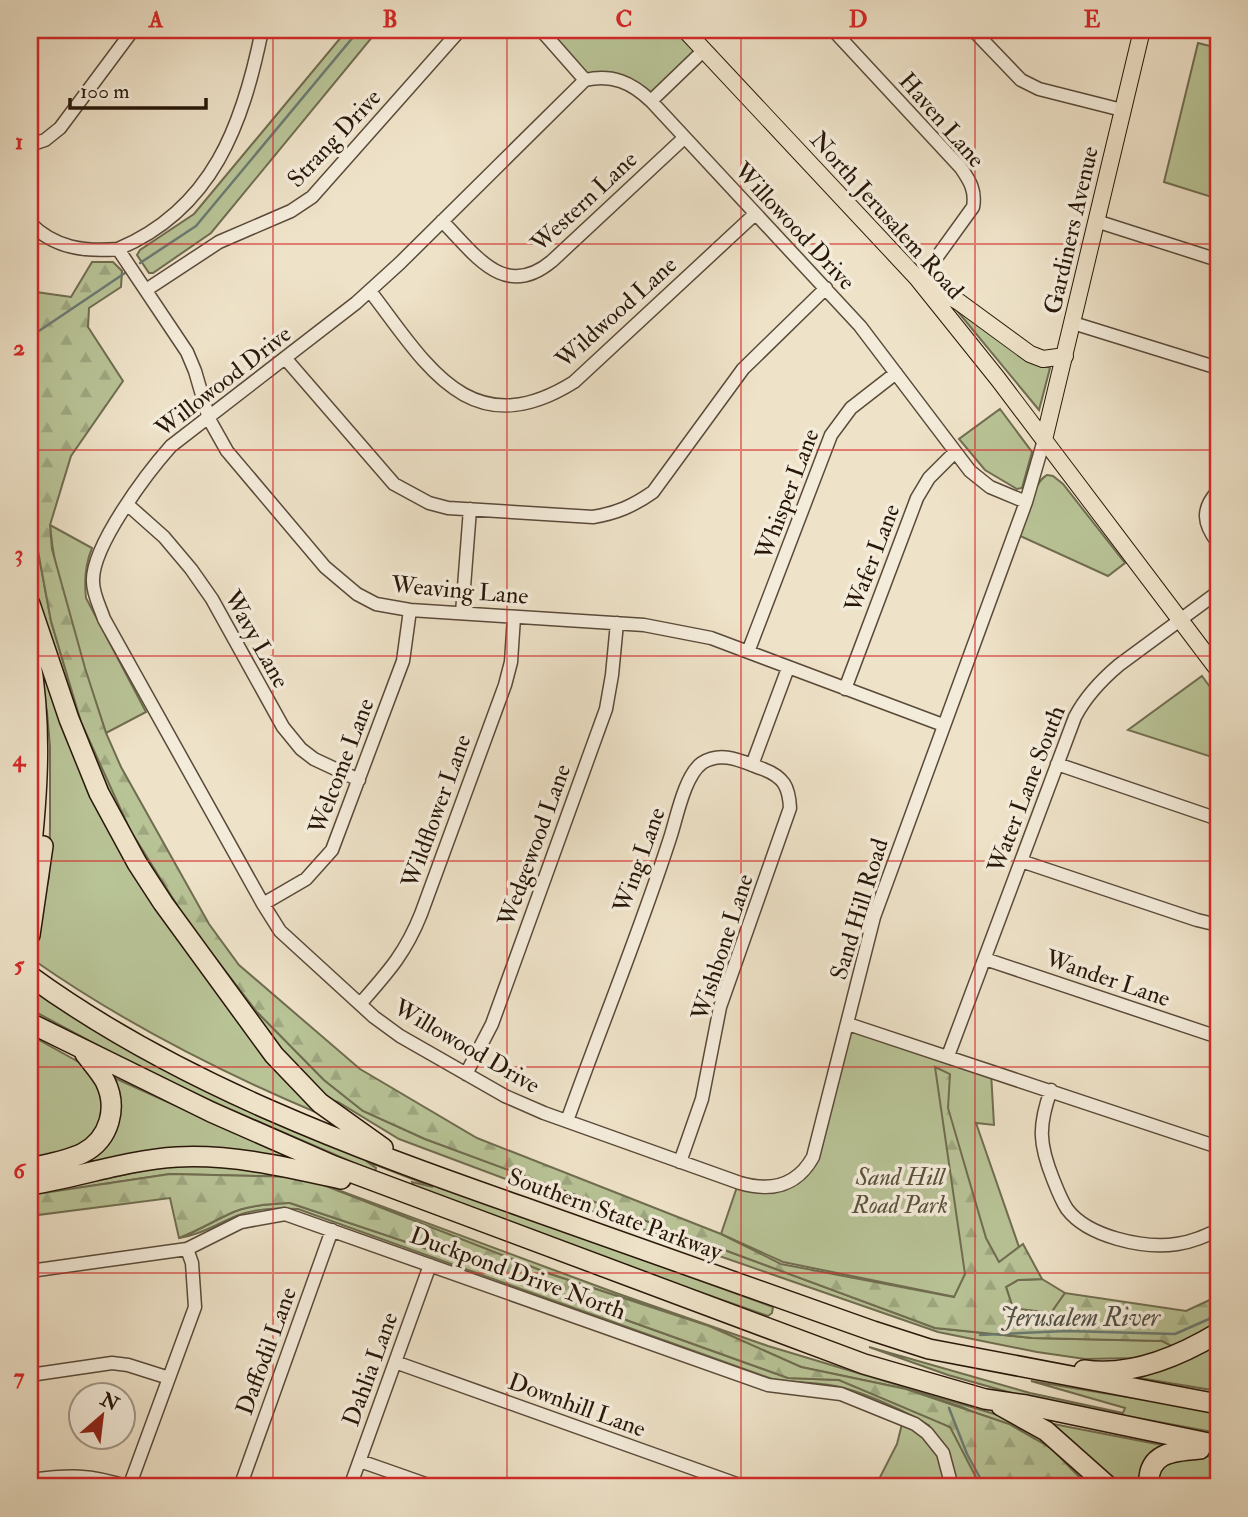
<svg xmlns="http://www.w3.org/2000/svg" width="1248" height="1517" font-family="'IM FELL Double Pica',serif">
<style>
.green{fill:#b8c396;stroke:#706d50;stroke-width:2}
.forest{fill:url(#forest-firs);stroke:#706d50;stroke-width:2}
.lines{fill:none;stroke-linecap:round;stroke-linejoin:round}
.stream{stroke:#6c7b73;stroke-width:2.5}
.minor-casing{stroke:#5a4a39;stroke-width:15}
.major-casing{stroke:#281709;stroke-width:18}
.highway-casing{stroke:#281709;stroke-width:22}
.minor{stroke:#f4ecdb;stroke-width:12}
.major{stroke:#eee2c8;stroke-width:16}
.highway{stroke:#eee2c8;stroke-width:19}
.grid{fill:none;stroke:#d62828;stroke-width:2;stroke-opacity:0.55}
.labels{text-anchor:middle;stroke-width:7;stroke-linejoin:round;paint-order:stroke}
.street-label{font-size:24px;fill:#281709;stroke:#f4ecdb}
.park-label{font-size:24px;font-style:italic;fill:#5a533a;stroke:#f4ecdb}
.water-label{font-size:26px;font-style:italic;fill:#505147;stroke:#f4ecdb}
.neatline{fill:none;stroke:#d62828;stroke-width:2.5}
.grid-label{font-size:23px;text-anchor:middle;font-weight:bold;fill:#d62828}
</style>
<defs>
<pattern id="forest-firs" width="22" height="20" patternUnits="userSpaceOnUse" patternTransform="scale(1.75)"><rect width="22" height="20" fill="#b8c396"/><path d="M5 1l3.5 6h-7zM16 11l3.5 6h-7z" fill="#9ea780"/></pattern>
</defs>
<rect width="100%" height="100%" fill="#eee2c8"/>
<filter id="stains"><feTurbulence type="fractalNoise" baseFrequency=".00286" numOctaves="4"/><feColorMatrix values="0 0 0 0 .2 0 0 0 0 .09 0 0 0 0 .02 0 0 0 .5 -.17"/></filter>
<radialGradient id="worn" r=".72"><stop offset=".6" stop-color="#630" stop-opacity="0"/><stop offset="1" stop-color="#630" stop-opacity=".3"/></radialGradient>
<!-- green -->
<path class="green" d="M 347,30 L 378,30 L 211,233 L 153,273 L 149,273 L 137,255 L 140,250 L 194,214 Z
M 556,30 L 684,30 L 703,50 L 652,100 L 631,84 L 585,80 L 548,37 Z
M 1198,43 L 1218,48 L 1218,199 L 1164,182 Z
M 954,307 L 1026,359 L 1050,368 L 1039,410 Z
M 1000,409 L 1032,452 L 1022,488 L 1017,489 L 985,470 L 959,439 Z
M 1047,475 L 1053,476 L 1063,484 L 1125,563 L 1108,576 L 1018,535 C 1024,520 1033,482 1047,475 Z
M 30,508 L 51,621 L 81,722 L 256,1011 L 324,1080 L 363,1111 L 425,1139 L 935,1328 L 1032,1338 L 1163,1341 L 1176,1348 L 1136,1358 L 1085,1359 L 1037,1352 L 938,1332 L 610,1218 L 399,1139 L 338,1102 L 328,1099 L 286,1057 L 145,865 L 104,788 L 34,596 L 30,572 Z
M 50,525 L 92,548 C 85,565 84,580 86,598 L 146,712 L 106,733 C 84,666 56,596 50,525 Z
M 36,650 L 110,829 L 320,1114 C 220,1072 124,1023 35,961 L 37,953 L 31,951 L 49,877 L 50,827 L 50,747 L 47,712 Z
M 1202,676 L 1218,698 L 1218,759 L 1128,730 Z
M 30,984 L 448,1189 L 773,1307 L 772,1313 L 768,1316 L 594,1255 L 413,1187 L 412,1182 L 433,1187 L 366,1161 L 376,1168 L 375,1172 L 227,1108 L 138,1067 L 30,1009 Z
M 849,1025 L 991,1072 L 994,1125 L 976,1123 L 1019,1247 L 955,1297 L 783,1262 L 721,1234 L 738,1184 L 755,1189 L 808,1168 Z
M 30,1035 L 93,1070 L 107,1106 L 90,1143 L 30,1162 Z
M 110,1076 L 299,1161 L 94,1163 L 89,1155 L 108,1138 Z
M 178,1163 L 233,1163 L 303,1177 L 616,1293 L 768,1346 L 998,1415 L 1024,1425 L 1103,1487 L 1089,1487 L 1051,1448 L 962,1407 L 906,1389 L 801,1367 L 709,1326 L 550,1274 L 303,1177 L 170,1174 L 30,1195 Z
M 290,1203 L 442,1254 L 788,1378 L 839,1380 L 933,1418 L 1057,1487 L 875,1487 L 897,1444 L 903,1420 L 930,1426 C 910,1413 867,1394 844,1388 C 821,1381 795,1384 772,1379 L 298,1209 C 276,1208 257,1208 236,1216 C 215,1225 202,1234 179,1238 C 197,1231 212,1222 229,1214 C 247,1205 271,1204 290,1203 Z
M 1042,1279 L 1065,1293 L 1051,1313 L 1013,1309 L 1006,1287 L 1018,1280 Z
M 1218,1339 L 1218,1391 L 1127,1376 Z
M 869,1347 L 1030,1393 L 1123,1413 L 1125,1408 L 1031,1381 L 1218,1412 L 1218,1433 L 1029,1398 L 948,1375 Z
M 1043,1422 L 1167,1446 L 1141,1480 L 1135,1484 L 1137,1487 L 1119,1487 L 1087,1458 Z
M 1189,1453 L 1218,1458 L 1218,1487 L 1155,1487 L 1158,1467 Z"/>
<!-- forest -->
<path class="forest" d="M 92,262 L 113,262 L 122,271 L 121,287 L 89,308 L 88,327 L 123,381 L 71,456 L 50,525 L 52,549 L 85,668 L 106,733 L 121,767 L 209,924 L 239,965 L 360,1069 L 477,1138 L 721,1234 L 781,1264 L 954,1297 L 965,1274 L 935,1067 L 950,1074 L 948,1108 L 986,1238 L 999,1262 L 1023,1244 L 1042,1279 L 1018,1280 L 1006,1287 L 1013,1308 L 1051,1313 L 1065,1293 L 1186,1311 L 1218,1296 L 1218,1325 L 1176,1348 L 1162,1341 L 1032,1338 L 935,1328 L 425,1139 L 363,1111 L 324,1080 L 256,1011 L 187,921 L 130,830 L 81,722 L 51,621 L 30,508 L 30,287 L 36,292 L 71,297 Z
M 170,1174 L 303,1177 L 550,1274 L 709,1326 L 801,1367 L 906,1389 L 1009,1424 L 1051,1448 L 1089,1487 L 981,1487 L 950,1427 L 839,1380 L 788,1378 L 442,1254 L 290,1203 C 271,1204 247,1205 229,1214 C 212,1222 197,1231 179,1238 L 170,1198 L 30,1216 L 30,1195 Z"/>
<g class="lines">
<!-- stream -->
<path class="stream" d="M 140,263 L 196,226 L 359,30
M 30,337 L 125,273
M 980,1335 L 1067,1331 L 1175,1334 L 1218,1315
M 949,1408 L 967,1454 L 985,1487"/>
<!-- minor casing -->
<g class="minor-casing">
<path id="minor" d="M 541,30 L 585,80
M 833,30 L 961,168 C 970,181 976,191 973,207 L 929,268 L 917,278
M 973,30 L 1021,80 L 1039,89 L 1122,110
M 651,101 L 704,50
M 30,145 L 45,140 L 60,128 L 133,30
M 442,221 C 475,254 504,301 552,261 L 684,138
M 1096,221 L 1218,260
M 30,223 C 54,248 85,252 118,249 L 187,352 L 195,371 L 209,419 L 227,451 L 325,567 L 357,594 L 376,604 L 410,610 L 644,625 L 711,638 L 943,725
M 118,249 C 213,209 243,124 262,30
M 146,290 L 219,242 L 291,211 L 312,197 L 460,30
M 370,291 C 426,364 470,447 574,382 L 755,214
M 1073,323 L 1218,368
M 285,358 L 394,484 L 429,503 L 448,508 L 593,517 C 617,513 633,506 653,492 L 743,369 L 826,288
M 1218,491 C 1201,509 1203,524 1218,543
M 1026,502 L 990,487 L 970,471 L 860,326 L 651,101 C 631,82 612,74 585,80 L 400,263 L 356,303 L 171,446 C 147,473 91,547 93,582 C 93,594 100,607 104,619 L 263,904 L 280,931 L 374,1017 L 400,1036 L 505,1096 L 544,1113 L 740,1183 C 771,1192 797,1186 813,1157 L 874,917 L 1026,502 L 1044,440
M 128,505 L 164,537 L 191,569 L 212,599 L 283,727 L 301,749 L 314,759 L 359,780
M 462,613 L 470,509
M 748,652 L 831,435 L 851,408 L 896,373
M 845,689 L 917,498 L 929,478 L 955,452
M 1057,764 L 1218,819
M 752,765 L 788,668
M 1021,861 L 1197,920 L 1218,925
M 263,904 L 306,879 L 332,850 L 403,661 L 410,610
M 985,959 L 1218,1037
M 360,1004 C 388,972 405,954 421,914 L 505,685 L 511,662 L 514,617
M 848,1024 L 1218,1147
M 948,1056 L 1075,717 C 1086,696 1100,681 1119,665 L 1218,592
M 466,1074 L 492,1024 L 606,709 L 612,675 L 617,623
M 1051,1090 C 1038,1126 1039,1144 1053,1179 C 1057,1189 1061,1200 1067,1209 C 1088,1237 1144,1249 1177,1244 C 1192,1242 1205,1236 1218,1230
M 567,1121 C 601,1026 640,932 671,835 C 677,816 685,775 702,763 C 722,750 743,762 763,769 C 784,777 789,787 790,808 L 720,1007 L 702,1099 L 680,1162
M 30,1271 L 187,1249 L 241,1222 L 285,1214 L 768,1385 L 841,1394 L 915,1424 L 927,1433 L 943,1453 L 952,1487
M 395,1362 L 745,1487
M 30,1375 L 112,1363 L 128,1365 L 169,1378
M 360,1461 L 434,1487
M 30,1480 C 69,1475 90,1474 128,1487
M 129,1487 L 195,1307 L 192,1263 L 187,1249
M 240,1487 L 332,1230
M 350,1487 L 430,1265"/>
</g>
<!-- major casing -->
<g class="major-casing">
<path id="major" d="M 685,30 L 917,278 L 998,379 L 1218,670
M 926,283 L 959,302 L 1030,354 L 1043,359 L 1065,356
M 1044,440 L 1142,30"/>
</g>
<!-- highway casing -->
<g class="highway-casing">
<path id="highway" d="M 30,604 L 69,719 L 99,793 L 137,863 L 163,903 L 274,1055 L 320,1103 L 383,1148
M 30,656 C 42,726 38,792 30,862
M 30,935 L 43,846
M 30,976 C 177,1083 352,1147 523,1207 C 639,1249 756,1290 873,1331 L 929,1349 L 1218,1404
M 30,1023 L 211,1112 L 334,1166 L 864,1364 L 985,1399 L 1026,1405 L 1218,1445
M 30,1168 C 47,1164 67,1161 83,1153 C 110,1139 118,1107 105,1081 C 100,1072 92,1063 85,1054
M 30,1185 C 79,1177 127,1160 177,1157 C 232,1154 287,1167 341,1179
M 1084,1370 C 1131,1377 1178,1357 1218,1333
M 1001,1406 L 1046,1431 L 1109,1487
M 1149,1487 C 1146,1452 1174,1451 1200,1449"/>
</g>
<!-- minor -->
<use href="#minor" class="minor"/>
<!-- major -->
<use href="#major" class="major"/>
<!-- highway -->
<use href="#highway" class="highway"/>
</g>
<!-- grid -->
<path class="grid" d="M 273,30 L 273,1487M 507,30 L 507,1487M 741,30 L 741,1487M 975,30 L 975,1487M 30,244 L 1218,244M 30,450 L 1218,450M 30,656 L 1218,656M 30,861 L 1218,861M 30,1067 L 1218,1067M 30,1273 L 1218,1273"/>
<g class="labels">
<!-- street labels -->
<g class="street-label">
<text transform="translate(942 120) rotate(49)" y="8">Haven Lane</text>
<text transform="translate(334 138) rotate(-47)" y="8">Strang Drive</text>
<text transform="translate(584 201) rotate(-43)" y="8">Western Lane</text>
<text transform="translate(887 215) rotate(48)" y="8">North Jerusalem Road</text>
<text transform="translate(795 226) rotate(47)" y="8">Willowood Drive</text>
<text transform="translate(1071 230) rotate(-77)" y="8">Gardiners Avenue</text>
<text transform="translate(616 312) rotate(-42)" y="8">Wildwood Lane</text>
<text transform="translate(223 381) rotate(-38)" y="8">Willowood Drive</text>
<text transform="translate(787 494) rotate(-69)" y="8">Whisper Lane</text>
<text transform="translate(872 558) rotate(-69)" y="8">Wafer Lane</text>
<text transform="translate(460 590) rotate(5)" y="8">Weaving Lane</text>
<text transform="translate(257 639) rotate(61)" y="8">Wavy Lane</text>
<text transform="translate(341 766) rotate(-69)" y="8">Welcome Lane</text>
<text transform="translate(1026 789) rotate(-69)" y="8">Water Lane South</text>
<text transform="translate(436 811) rotate(-70)" y="8">Wildflower Lane</text>
<text transform="translate(534 845) rotate(-70)" y="8">Wedgewood Lane</text>
<text transform="translate(639 860) rotate(-70)" y="8">Wing Lane</text>
<text transform="translate(859 909) rotate(-73)" y="8">Sand Hill Road</text>
<text transform="translate(722 947) rotate(-72)" y="8">Wishbone Lane</text>
<text transform="translate(1108 978) rotate(19)" y="8">Wander Lane</text>
<text transform="translate(467 1046) rotate(30)" y="8">Willowood Drive</text>
<text transform="translate(615 1214) rotate(20)" y="8">Southern State Parkway</text>
<text transform="translate(518 1273) rotate(20)" y="8">Duckpond Drive North</text>
<text transform="translate(266 1351) rotate(-70)" y="8">Daffodil Lane</text>
<text transform="translate(370 1369) rotate(-70)" y="8">Dahlia Lane</text>
<text transform="translate(577 1405) rotate(20)" y="8">Downhill Lane</text>
</g>
<!-- park labels -->
<g class="park-label">
<text x="900" y="1185">Sand Hill<tspan x="900" dy="28">Road Park</tspan></text>
</g>
<!-- water labels -->
<g class="water-label">
<text x="1080" y="1326">Jerusalem River</text>
</g>
</g>
<!-- margin -->
<rect width="1248" height="1517" fill="none" stroke="#eee2c8" stroke-width="77"/>
<!-- north arrow -->
<g transform="translate(102 1416) rotate(28)"><circle r="33" fill="#f4ecdb" stroke="#a29787" stroke-width="2"/>
<path d="M0-5L12 26L0 18L-12 26Z" fill="#8f2418"/>
<text y="-10" font-size="19" font-weight="bold" text-anchor="middle" fill="#281709">N</text>
</g>
<!-- scale -->
<path d="M70 98v10h136v-10" fill="none" stroke="#281709" stroke-width="3.5"/>
<text x="80" y="98" font-size="21" fill="#281709" stroke="#f4ecdb" stroke-width="5" paint-order="stroke">100 m</text>
<rect x="38" y="38" width="1172" height="1440" class="neatline"/>
<g class="grid-label">
<text x="156" y="27">A</text>
<text x="390" y="27">B</text>
<text x="624" y="27">C</text>
<text x="858" y="27">D</text>
<text x="1092" y="27">E</text>
<text x="19" y="149">1</text>
<text x="19" y="355">2</text>
<text x="19" y="561">3</text>
<text x="19" y="766">4</text>
<text x="19" y="972">5</text>
<text x="19" y="1178">6</text>
<text x="19" y="1384">7</text>
</g>
<rect width="100%" height="100%" filter="url(#stains)"/>
<rect width="100%" height="100%" fill="url(#worn)"/>
</svg>
